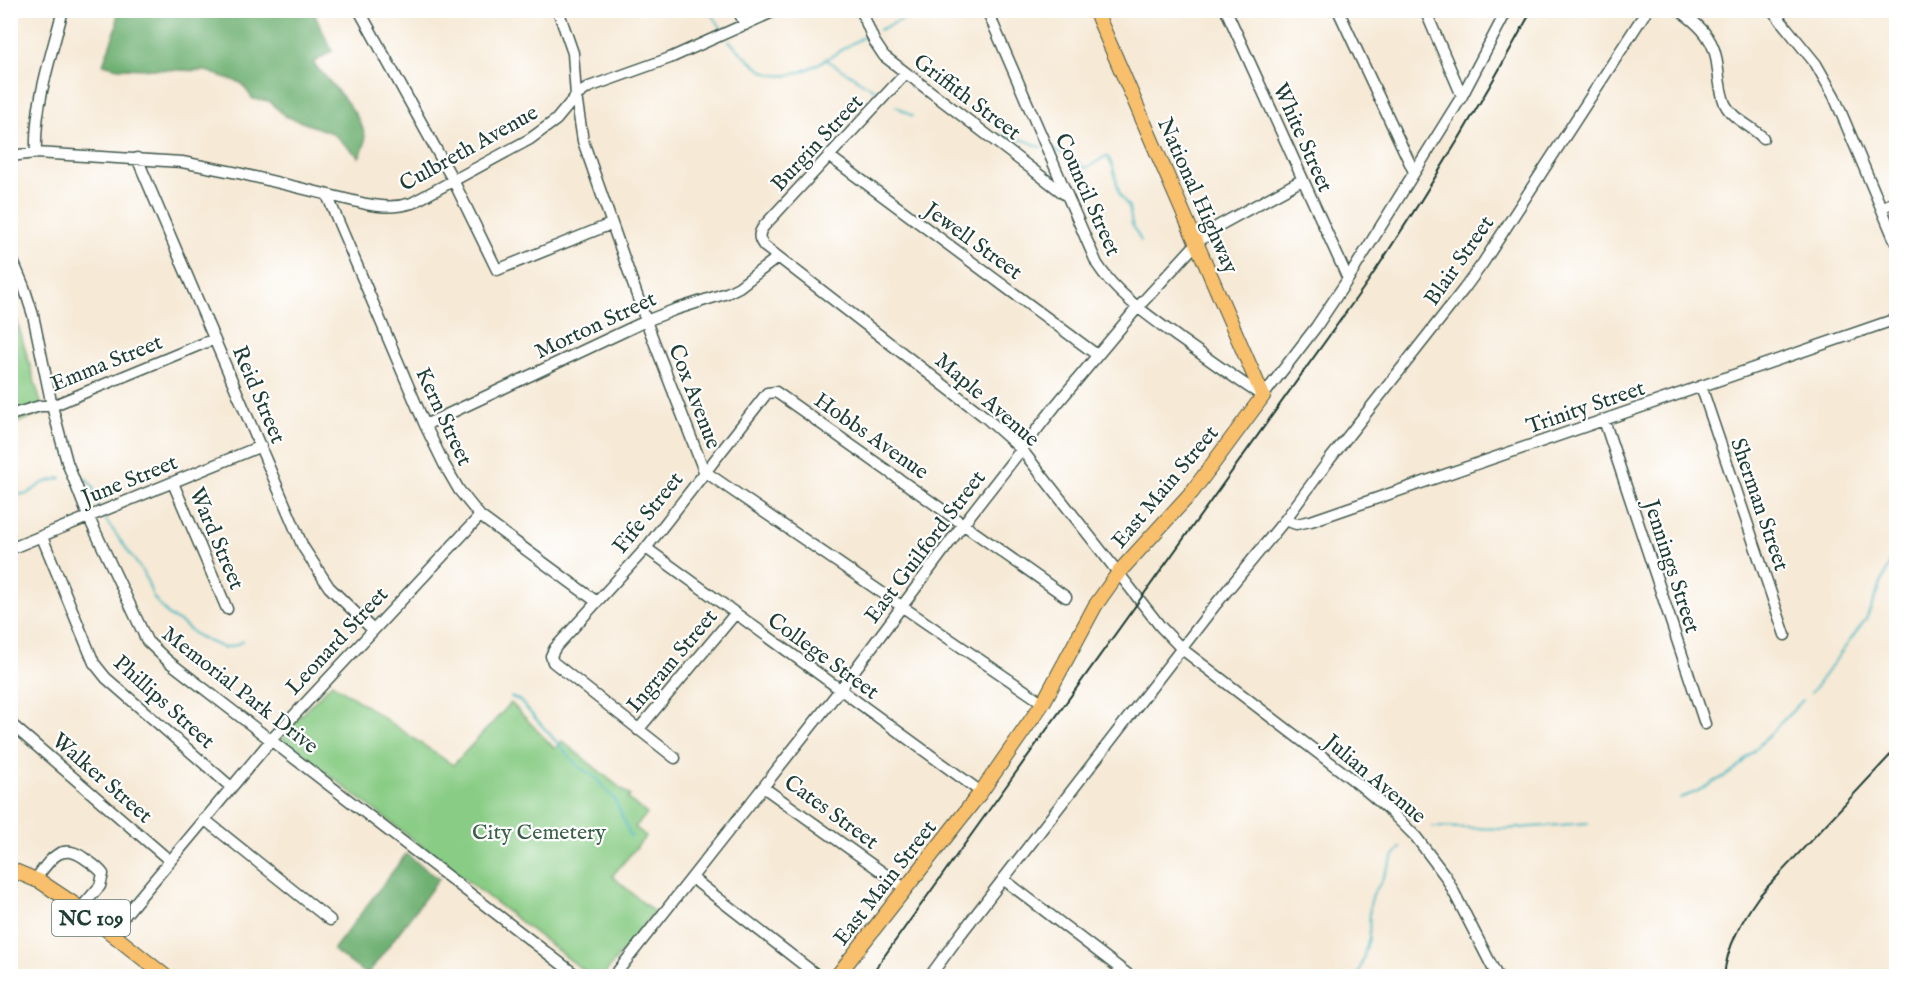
<svg xmlns="http://www.w3.org/2000/svg" width="1907" height="987" font-family="'IM FELL English',serif">
<style>
.green{fill:#89cc85;stroke:#54845c;stroke-width:1.5}
.forest{fill:#6eb072;stroke:#467653;stroke-width:1.5}
.lines{fill:none;stroke-linecap:round;stroke-linejoin:round}
.stream{stroke:#48b7c0;stroke-width:2}
.minor-casing{stroke:#3f574c;stroke-width:13}
.major-casing{stroke:#3f574c;stroke-width:16}
.minor{stroke:#fff;stroke-width:10}
.major{stroke:#f8bf6c;stroke-width:14}
.rail{stroke:#1f3d34;stroke-width:2}
.labels{text-anchor:middle;stroke-width:4.5;stroke-linejoin:round;paint-order:stroke}
.shield{fill:#fff;stroke:#627771;stroke-width:1.5}
.shield-label{font-size:21px;font-weight:bold;fill:#1f3d34}
.street-label{font-size:22px;fill:#1f3d34;stroke:#fff}
.park-label{font-size:22px;fill:#3a6148;stroke:#fff}
</style>
<rect width="100%" height="100%" fill="#fff"/>
<filter id="ink" filterUnits="userSpaceOnUse"><feTurbulence type="fractalNoise" baseFrequency=".0167" numOctaves="2"/><feDisplacementMap in="SourceGraphic" scale="12" xChannelSelector="R" yChannelSelector="G"/><feConvolveMatrix kernelMatrix="1 2 1 2 8 2 1 2 1" color-interpolation-filters="sRGB"/></filter>
<filter id="wash" filterUnits="userSpaceOnUse"><feTurbulence type="fractalNoise" baseFrequency=".008" numOctaves="4" result="noise"/><feDisplacementMap in="SourceGraphic" scale="24" xChannelSelector="R" yChannelSelector="G"/><feGaussianBlur stdDeviation="1.35" result="paint"/><feColorMatrix in="noise" values="0 0 0 0 0 0 0 0 0 0 0 0 0 0 0 0 0 1.4 0 .05"/><feComposite in="paint" operator="in"/></filter>
<g filter="url(#wash)">
<rect width="100%" height="100%" fill="#f6e9d5"/>
<!-- green -->
<path class="green" d="M 10,298 L 44,413 L 11,425 L 10,425 Z
M 332,683 L 453,765 L 511,703 L 555,749 L 562,741 L 630,796 L 628,799 L 647,814 L 635,827 L 646,836 L 612,876 L 654,912 L 603,976 L 591,976 L 282,739 L 282,735 Z"/>
<!-- forest -->
<path class="forest" d="M 117,11 L 313,11 L 332,51 L 313,63 C 328,81 368,119 365,143 C 364,148 361,153 359,157 L 332,133 L 285,116 L 269,101 L 253,99 L 241,83 L 206,71 L 118,68 L 103,64 L 117,26 Z
M 406,854 L 439,879 L 367,975 L 333,950 Z"/>
<g class="lines">
<!-- stream -->
<path class="stream" d="M 700,10 L 713,16 L 722,29
M 879,30 L 923,10
M 729,41 C 739,50 749,61 760,69 C 793,92 836,49 866,36
M 825,59 L 878,92
M 896,106 L 912,116
M 997,136 L 1006,135 C 1013,140 1020,138 1027,141 C 1034,143 1035,147 1042,147
M 1053,149 L 1078,161 L 1083,167 L 1087,168 L 1106,156 L 1108,157 L 1113,167 L 1120,196 L 1129,207 L 1132,224 L 1141,241
M 77,475 C 93,478 95,493 99,507
M 10,495 L 27,494 L 43,483 L 61,478
M 103,516 L 145,575 L 153,597 L 169,616 L 182,623 L 196,635 L 223,648 L 236,645 L 243,641
M 1811,693 L 1866,619 L 1896,549
M 511,697 L 519,700 L 579,767 L 595,777 L 609,794 L 615,800 L 631,837
M 1680,798 L 1696,792 L 1734,771 L 1803,700
M 1433,827 L 1505,829 L 1588,823
M 1358,976 L 1369,938 L 1370,905 L 1373,894 L 1380,884 L 1393,857 L 1401,847"/>
</g>
</g>
<g filter="url(#ink)">
<g class="lines">
<!-- minor casing -->
<g class="minor-casing">
<path id="minor" d="M 359,10 L 453,180 L 497,270 L 611,224
M 558,10 L 573,53 L 576,96 L 583,141 L 646,321 L 704,471 L 1043,703
M 738,10 L 745,25
M 861,10 L 874,41 L 884,56 L 1067,196
M 987,10 L 1097,264 C 1117,295 1149,316 1179,338 C 1207,358 1234,378 1263,396 L 1316,327 L 1348,279 L 1462,96 L 1507,10
M 1226,10 L 1348,279
M 1338,10 L 1414,172
M 1425,10 L 1462,96
M 1679,10 C 1697,23 1712,36 1716,57 C 1719,73 1719,89 1725,104 C 1733,120 1751,125 1763,138
M 1772,10 L 1816,64 L 1834,96 L 1896,243
M 906,73 L 764,226 C 758,234 758,238 764,246 L 985,417 L 1022,450 L 1160,626 L 1182,649 L 1361,786 L 1390,811 L 1416,837 L 1446,877 L 1497,976
M 36,153 C 34,105 51,56 63,10
M 10,156 L 36,153 L 182,162 L 238,173 L 366,204 C 383,207 395,208 412,203 L 530,139 L 556,120 L 576,96 L 589,87 L 670,58 L 777,10
M 829,156 L 1097,355
M 137,158 L 303,547 L 329,587 L 372,629
M 327,195 L 425,425 L 444,464 L 459,490 L 480,516 L 597,602
M 1882,207 L 1896,202
M 10,254 L 24,287 L 33,315 L 52,406 L 67,462 L 88,516 L 147,641 L 168,661 L 577,976
M 1701,386 L 1785,635
M 10,415 L 40,406 L 52,406 L 214,339
M 1604,420 L 1705,724
M 425,425 L 646,321 L 674,310 L 727,293 L 739,287 L 778,257
M 173,483 L 227,609
M 1285,520 L 1296,524 L 1311,521 L 1896,319
M 42,537 L 94,663 L 106,678 L 231,787
M 646,548 L 981,792
M 10,549 L 261,446
M 10,723 L 169,860
M 638,730 L 735,614
M 675,758 L 553,662 L 551,656 L 555,648 L 646,548 L 767,393 L 776,392 L 1066,597
M 763,787 L 906,889
M 204,819 L 330,920
M 692,878 L 818,976
M 1003,879 L 1130,976
M 35,880 C 49,861 60,841 84,858 C 91,863 98,867 103,874 L 100,886 L 80,909
M 110,933 L 272,739 L 480,516
M 614,976 L 839,691 L 964,523 L 1056,405 L 1138,307 L 1197,243 L 1218,226 L 1302,180
M 930,976 L 960,935 L 1216,604 L 1285,520 L 1330,459 L 1464,289 L 1483,263 L 1647,10"/>
</g>
<!-- major casing -->
<g class="major-casing">
<path id="major" d="M 10,869 L 41,882 L 77,906 L 165,976
M 837,976 L 981,792 L 1043,703 L 1095,606 L 1119,572 L 1192,492 L 1263,396 L 1095,10"/>
</g>
<!-- minor -->
<use href="#minor" class="minor"/>
<!-- major -->
<use href="#major" class="major"/>
<!-- rail -->
<path class="rail" d="M 870,976 L 1367,283 C 1427,194 1481,105 1532,10
M 1724,976 C 1727,946 1742,920 1759,896 L 1896,749"/>
</g>
</g>
<g class="labels">
<!-- shield labels -->
<rect class="shield" x="52" y="900" width="78" height="36" rx="4.5"/>
<g class="shield-label">
<text x="91" y="925">NC 109</text>
</g>
<!-- street labels -->
<g class="street-label">
<text transform="translate(968 96) rotate(37)" y="8">Griffith Street</text>
<text transform="translate(1304 137) rotate(66)" y="8">White Street</text>
<text transform="translate(816 142) rotate(-47)" y="8">Burgin Street</text>
<text transform="translate(468 147) rotate(-29)" y="8">Culbreth Avenue</text>
<text transform="translate(1089 194) rotate(66)" y="8">Council Street</text>
<text transform="translate(1199 195) rotate(66)" y="8">National Highway</text>
<text transform="translate(974 240) rotate(36)" y="8">Jewell Street</text>
<text transform="translate(1458 260) rotate(-55)" y="8">Blair Street</text>
<text transform="translate(595 324) rotate(-25)" y="8">Morton Street</text>
<text transform="translate(106 362) rotate(-22)" y="8">Emma Street</text>
<text transform="translate(260 394) rotate(67)" y="8">Reid Street</text>
<text transform="translate(696 396) rotate(69)" y="8">Cox Avenue</text>
<text transform="translate(988 399) rotate(41)" y="8">Maple Avenue</text>
<text transform="translate(1585 406) rotate(-19)" y="8">Trinity Street</text>
<text transform="translate(445 416) rotate(65)" y="8">Kern Street</text>
<text transform="translate(872 435) rotate(35)" y="8">Hobbs Avenue</text>
<text transform="translate(129 479) rotate(-22)" y="8">June Street</text>
<text transform="translate(1164 486) rotate(-50)" y="8">East Main Street</text>
<text transform="translate(1761 504) rotate(71)" y="8">Sherman Street</text>
<text transform="translate(647 512) rotate(-51)" y="8">Fife Street</text>
<text transform="translate(218 538) rotate(67)" y="8">Ward Street</text>
<text transform="translate(924 546) rotate(-53)" y="8">East Guilford Street</text>
<text transform="translate(1673 566) rotate(72)" y="8">Jennings Street</text>
<text transform="translate(336 640) rotate(-47)" y="8">Leonard Street</text>
<text transform="translate(824 655) rotate(36)" y="8">College Street</text>
<text transform="translate(671 660) rotate(-50)" y="8">Ingram Street</text>
<text transform="translate(241 689) rotate(38)" y="8">Memorial Park Drive</text>
<text transform="translate(165 701) rotate(42)" y="8">Phillips Street</text>
<text transform="translate(103 777) rotate(41)" y="8">Walker Street</text>
<text transform="translate(1376 778) rotate(40)" y="8">Julian Avenue</text>
<text transform="translate(832 811) rotate(36)" y="8">Cates Street</text>
<text transform="translate(884 882) rotate(-52)" y="8">East Main Street</text>
</g>
<!-- park labels -->
<g class="park-label">
<text x="539" y="839">City Cemetery</text>
</g>
</g>
<!-- margin -->
<rect width="1907" height="987" fill="none" stroke="#fff" stroke-width="36"/>
</svg>
